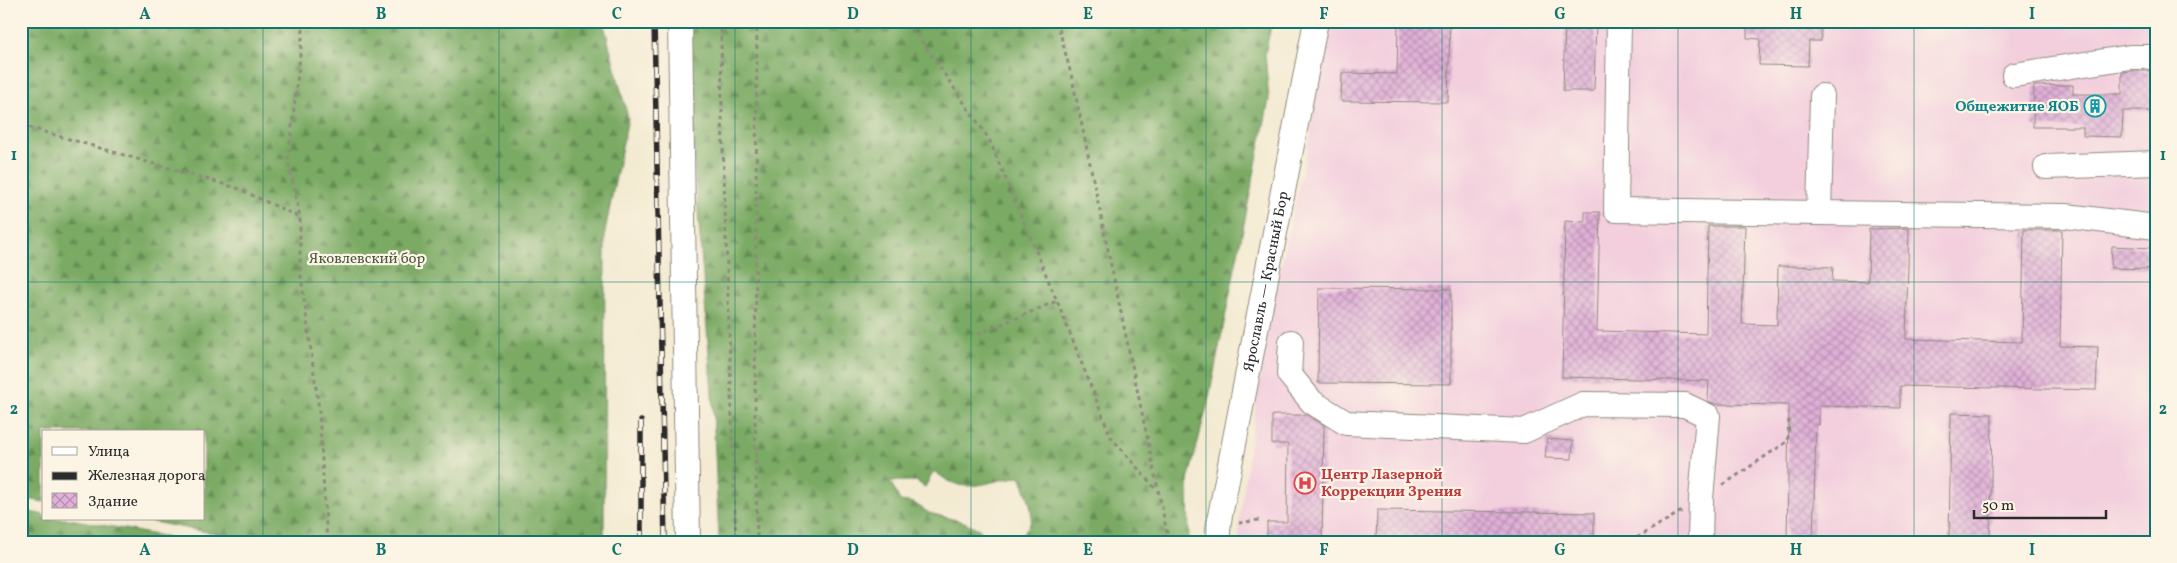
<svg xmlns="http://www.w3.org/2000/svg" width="2177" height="563" font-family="Vollkorn,serif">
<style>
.built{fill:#f3cfde}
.forest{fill:url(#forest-firs);stroke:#526a48}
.building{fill:url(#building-cross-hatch)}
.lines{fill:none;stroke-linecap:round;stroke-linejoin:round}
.minor-casing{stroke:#8f8a7e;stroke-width:26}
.path{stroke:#8f8a7e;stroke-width:3;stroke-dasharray:4 4;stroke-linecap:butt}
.minor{stroke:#fff;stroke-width:24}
.rail-casing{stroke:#2b2b2b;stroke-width:5.5}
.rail{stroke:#fcf5e5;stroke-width:4;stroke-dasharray:11;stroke-linecap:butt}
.grid{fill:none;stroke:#0f766e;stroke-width:1;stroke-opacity:0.55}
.labels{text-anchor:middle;stroke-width:4.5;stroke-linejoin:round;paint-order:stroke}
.culture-label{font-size:15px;font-weight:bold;fill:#0d838f;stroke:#fcf5e5;text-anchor:end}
.park-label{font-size:15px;fill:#4c5940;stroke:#fcf5e5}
.street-label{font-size:15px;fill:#2b2b2b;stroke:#fcf5e5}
.health-label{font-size:15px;font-weight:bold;fill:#be3a42;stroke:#fcf5e5;text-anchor:start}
.neatline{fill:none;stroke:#0f766e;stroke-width:2}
.grid-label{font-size:16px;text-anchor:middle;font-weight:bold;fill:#0f766e}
</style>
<defs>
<pattern id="forest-firs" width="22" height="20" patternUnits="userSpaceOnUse" patternTransform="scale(1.25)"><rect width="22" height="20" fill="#7aaa64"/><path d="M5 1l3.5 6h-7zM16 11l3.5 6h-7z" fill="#648b53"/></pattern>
<pattern id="building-cross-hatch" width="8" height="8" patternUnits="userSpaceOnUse" patternTransform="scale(1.25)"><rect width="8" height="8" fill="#e0b0d8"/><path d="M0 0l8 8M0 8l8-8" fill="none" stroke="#b68faf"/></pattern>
</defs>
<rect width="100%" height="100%" fill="#fcf5e5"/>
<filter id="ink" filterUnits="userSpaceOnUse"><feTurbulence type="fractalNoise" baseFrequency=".02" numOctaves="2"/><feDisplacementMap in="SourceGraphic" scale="10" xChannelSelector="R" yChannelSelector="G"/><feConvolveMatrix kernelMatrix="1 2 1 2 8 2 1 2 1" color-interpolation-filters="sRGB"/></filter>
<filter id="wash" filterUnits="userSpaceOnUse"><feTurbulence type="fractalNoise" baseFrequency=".0096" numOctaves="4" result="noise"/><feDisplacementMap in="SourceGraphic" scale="20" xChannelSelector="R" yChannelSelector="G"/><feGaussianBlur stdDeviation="1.12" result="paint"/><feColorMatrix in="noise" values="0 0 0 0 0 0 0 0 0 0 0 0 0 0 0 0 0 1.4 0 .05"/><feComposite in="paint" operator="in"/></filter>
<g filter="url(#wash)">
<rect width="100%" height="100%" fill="#f3ead1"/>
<!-- built -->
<path class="built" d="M 1326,21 L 2156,21 L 2156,542 L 1239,542 L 1239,523 L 1265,341 L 1311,131 L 1317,65 Z"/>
<!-- forest -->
<path class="forest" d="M 21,21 L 603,21 L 628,118 L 605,231 L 604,542 L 261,542 L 137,519 L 204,519 L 204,432 L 44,432 L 44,502 L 21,498 Z
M 689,21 L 1272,21 L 1265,54 L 1269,100 L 1208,402 L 1188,481 L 1189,542 L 1020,542 C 1021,531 1029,529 1031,521 C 1034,507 1024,489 1021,477 C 998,477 973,493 951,482 C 945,480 940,475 934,471 L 925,487 L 916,481 L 890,481 L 900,501 L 914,503 L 929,513 L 964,522 L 979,529 L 990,542 L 719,542 L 713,407 L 691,120 Z
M 21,510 L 44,515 L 44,519 L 70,519 L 194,542 L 21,542 Z"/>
<g id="blocks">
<!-- building -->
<path class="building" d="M 1398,21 L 1450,21 L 1448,102 L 1341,101 L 1342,73 L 1397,74 Z
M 1565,21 L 1596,21 L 1594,91 L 1563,91 Z
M 1747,21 L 1821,21 L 1821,41 L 1809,41 L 1808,66 L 1759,65 L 1760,39 L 1747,38 Z
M 2131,71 L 2156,71 L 2156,111 L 2123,111 L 2122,137 L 2083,136 L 2083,127 L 2033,127 L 2034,86 L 2073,85 L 2073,94 L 2122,94 L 2122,72 Z
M 1585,212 L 1600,212 L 1597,331 L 1706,334 L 1708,226 L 1745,226 L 1742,324 L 1777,325 L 1778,266 L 1833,267 L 1832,281 L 1868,282 L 1869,229 L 1909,228 L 1906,339 L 2022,342 L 2024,230 L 2062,230 L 2060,346 L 2098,347 L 2096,390 L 1900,386 L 1900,408 L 1819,406 L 1819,425 L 1816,425 L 1813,542 L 1787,542 L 1789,405 L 1715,404 L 1708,401 L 1709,381 L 1562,377 L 1565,221 L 1585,222 Z
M 2112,246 L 2151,248 L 2150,269 L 2111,268 Z
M 1319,288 L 1451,289 L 1451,384 L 1318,383 Z
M 1951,413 L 1992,414 L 1990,542 L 1949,542 Z
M 1272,415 L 1307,415 L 1324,425 L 1322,542 L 1267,542 L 1267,522 L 1287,522 L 1288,444 L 1272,444 Z
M 1547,439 L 1573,441 L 1572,459 L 1545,458 Z
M 1377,510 L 1594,513 L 1594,542 L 1376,542 Z"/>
</g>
</g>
<g filter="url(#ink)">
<use href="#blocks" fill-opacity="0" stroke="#8f8a7e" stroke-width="1"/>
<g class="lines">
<!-- minor casing -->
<g class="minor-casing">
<g id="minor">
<path d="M 680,21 L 688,542"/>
<path d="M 1619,21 L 1616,210 L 1819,213"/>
<path d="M 2014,75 L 2130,57 L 2156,57"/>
<path d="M 1822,96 L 1819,213 L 2066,216 L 2156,227"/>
<path d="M 2046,167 L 2156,163"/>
<path d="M 1291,342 L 1289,374 L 1312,402 L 1346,423 L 1524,431 L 1583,404 L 1685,405 L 1708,416 L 1701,499 L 1700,542"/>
<path id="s1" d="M 1217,542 L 1219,521 L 1316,21"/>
</g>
</g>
<!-- path -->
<path class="path" d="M 304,21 L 288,161 L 300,217 L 300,269 L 319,410 L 327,542
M 721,21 L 722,116 L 736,542
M 757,21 L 755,415 L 757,542
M 908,21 L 989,139 L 1057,301 L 1111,437 L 1159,493
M 1057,21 L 1072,78 L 1169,542
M 21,125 L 237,188 L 299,217
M 978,334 L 1057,301
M 1723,485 L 1788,441 L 1789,418
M 1239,523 L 1259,520
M 1630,542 L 1682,511"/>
<!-- minor -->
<use href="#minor" class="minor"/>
<!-- rail casing -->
<g class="rail-casing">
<path id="rail" d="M 654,21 L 665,542
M 641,421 L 641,542"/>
</g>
<!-- rail -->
<use href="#rail" class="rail"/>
</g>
</g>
<!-- grid -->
<path class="grid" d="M 263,21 L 263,542M 499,21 L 499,542M 735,21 L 735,542M 971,21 L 971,542M 1206,21 L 1206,542M 1442,21 L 1442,542M 1678,21 L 1678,542M 1914,21 L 1914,542M 21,282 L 2156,282"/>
<!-- icons -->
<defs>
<g id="building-ring" transform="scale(1.125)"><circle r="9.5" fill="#fcf5e5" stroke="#0f9aa8" stroke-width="1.5"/><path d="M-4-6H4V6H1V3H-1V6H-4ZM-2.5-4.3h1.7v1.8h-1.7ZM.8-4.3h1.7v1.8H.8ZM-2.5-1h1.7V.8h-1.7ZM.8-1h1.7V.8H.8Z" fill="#0f9aa8"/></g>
<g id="hospital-ring" transform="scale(1.125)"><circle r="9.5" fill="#fcf5e5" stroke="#e0444e" stroke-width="1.5"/><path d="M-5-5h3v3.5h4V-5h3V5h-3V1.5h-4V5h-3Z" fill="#e0444e"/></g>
</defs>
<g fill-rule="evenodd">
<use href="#building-ring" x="2095" y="106"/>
<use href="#hospital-ring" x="1305" y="483"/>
</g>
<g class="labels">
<!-- culture labels -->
<g class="culture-label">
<text x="2079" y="111">Общежитие ЯОБ</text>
</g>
<!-- park labels -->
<g class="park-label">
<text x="367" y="263">Яковлевский бор</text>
</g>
<!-- street labels -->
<g class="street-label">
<text dy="5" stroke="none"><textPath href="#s1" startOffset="265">Ярославль — Красный Бор</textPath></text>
</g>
<!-- health labels -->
<g class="health-label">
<text x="1321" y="479">Центр Лазерной<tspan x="1321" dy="17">Коррекции Зрения</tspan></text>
</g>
</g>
<!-- margin -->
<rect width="2177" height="563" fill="none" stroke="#fcf5e5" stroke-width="55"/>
<!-- legend -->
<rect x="42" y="430" width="162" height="90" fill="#fcf5e5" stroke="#a8a49b"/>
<rect x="52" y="447" width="25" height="8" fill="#ffffff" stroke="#a8a49b"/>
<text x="88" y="456" font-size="15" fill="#2b2b2b">Улица</text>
<rect x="52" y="472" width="25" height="8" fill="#2b2b2b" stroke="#a8a49b"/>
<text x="88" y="480" font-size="15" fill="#2b2b2b">Железная дорога</text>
<rect x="52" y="493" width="25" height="15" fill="url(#building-cross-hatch)" stroke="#a8a49b"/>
<text x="88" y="506" font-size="15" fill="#2b2b2b">Здание</text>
<!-- scale -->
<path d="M1974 510v8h132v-8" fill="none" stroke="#2b2b2b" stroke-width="2.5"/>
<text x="1982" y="510" font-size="15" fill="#2b2b2b" stroke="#fcf5e5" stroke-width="4" paint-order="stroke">50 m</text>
<rect x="28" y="28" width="2122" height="508" class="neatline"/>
<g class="grid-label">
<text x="145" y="19">A</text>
<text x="381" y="19">B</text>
<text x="617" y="19">C</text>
<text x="853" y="19">D</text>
<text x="1088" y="19">E</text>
<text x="1324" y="19">F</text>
<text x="1560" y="19">G</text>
<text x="1796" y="19">H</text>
<text x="2032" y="19">I</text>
<text x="14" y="160">1</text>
<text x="2163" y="160">1</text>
<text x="14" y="414">2</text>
<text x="2163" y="414">2</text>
<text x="145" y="555">A</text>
<text x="381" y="555">B</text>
<text x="617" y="555">C</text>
<text x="853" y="555">D</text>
<text x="1088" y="555">E</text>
<text x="1324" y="555">F</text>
<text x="1560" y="555">G</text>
<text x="1796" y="555">H</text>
<text x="2032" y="555">I</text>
</g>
</svg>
